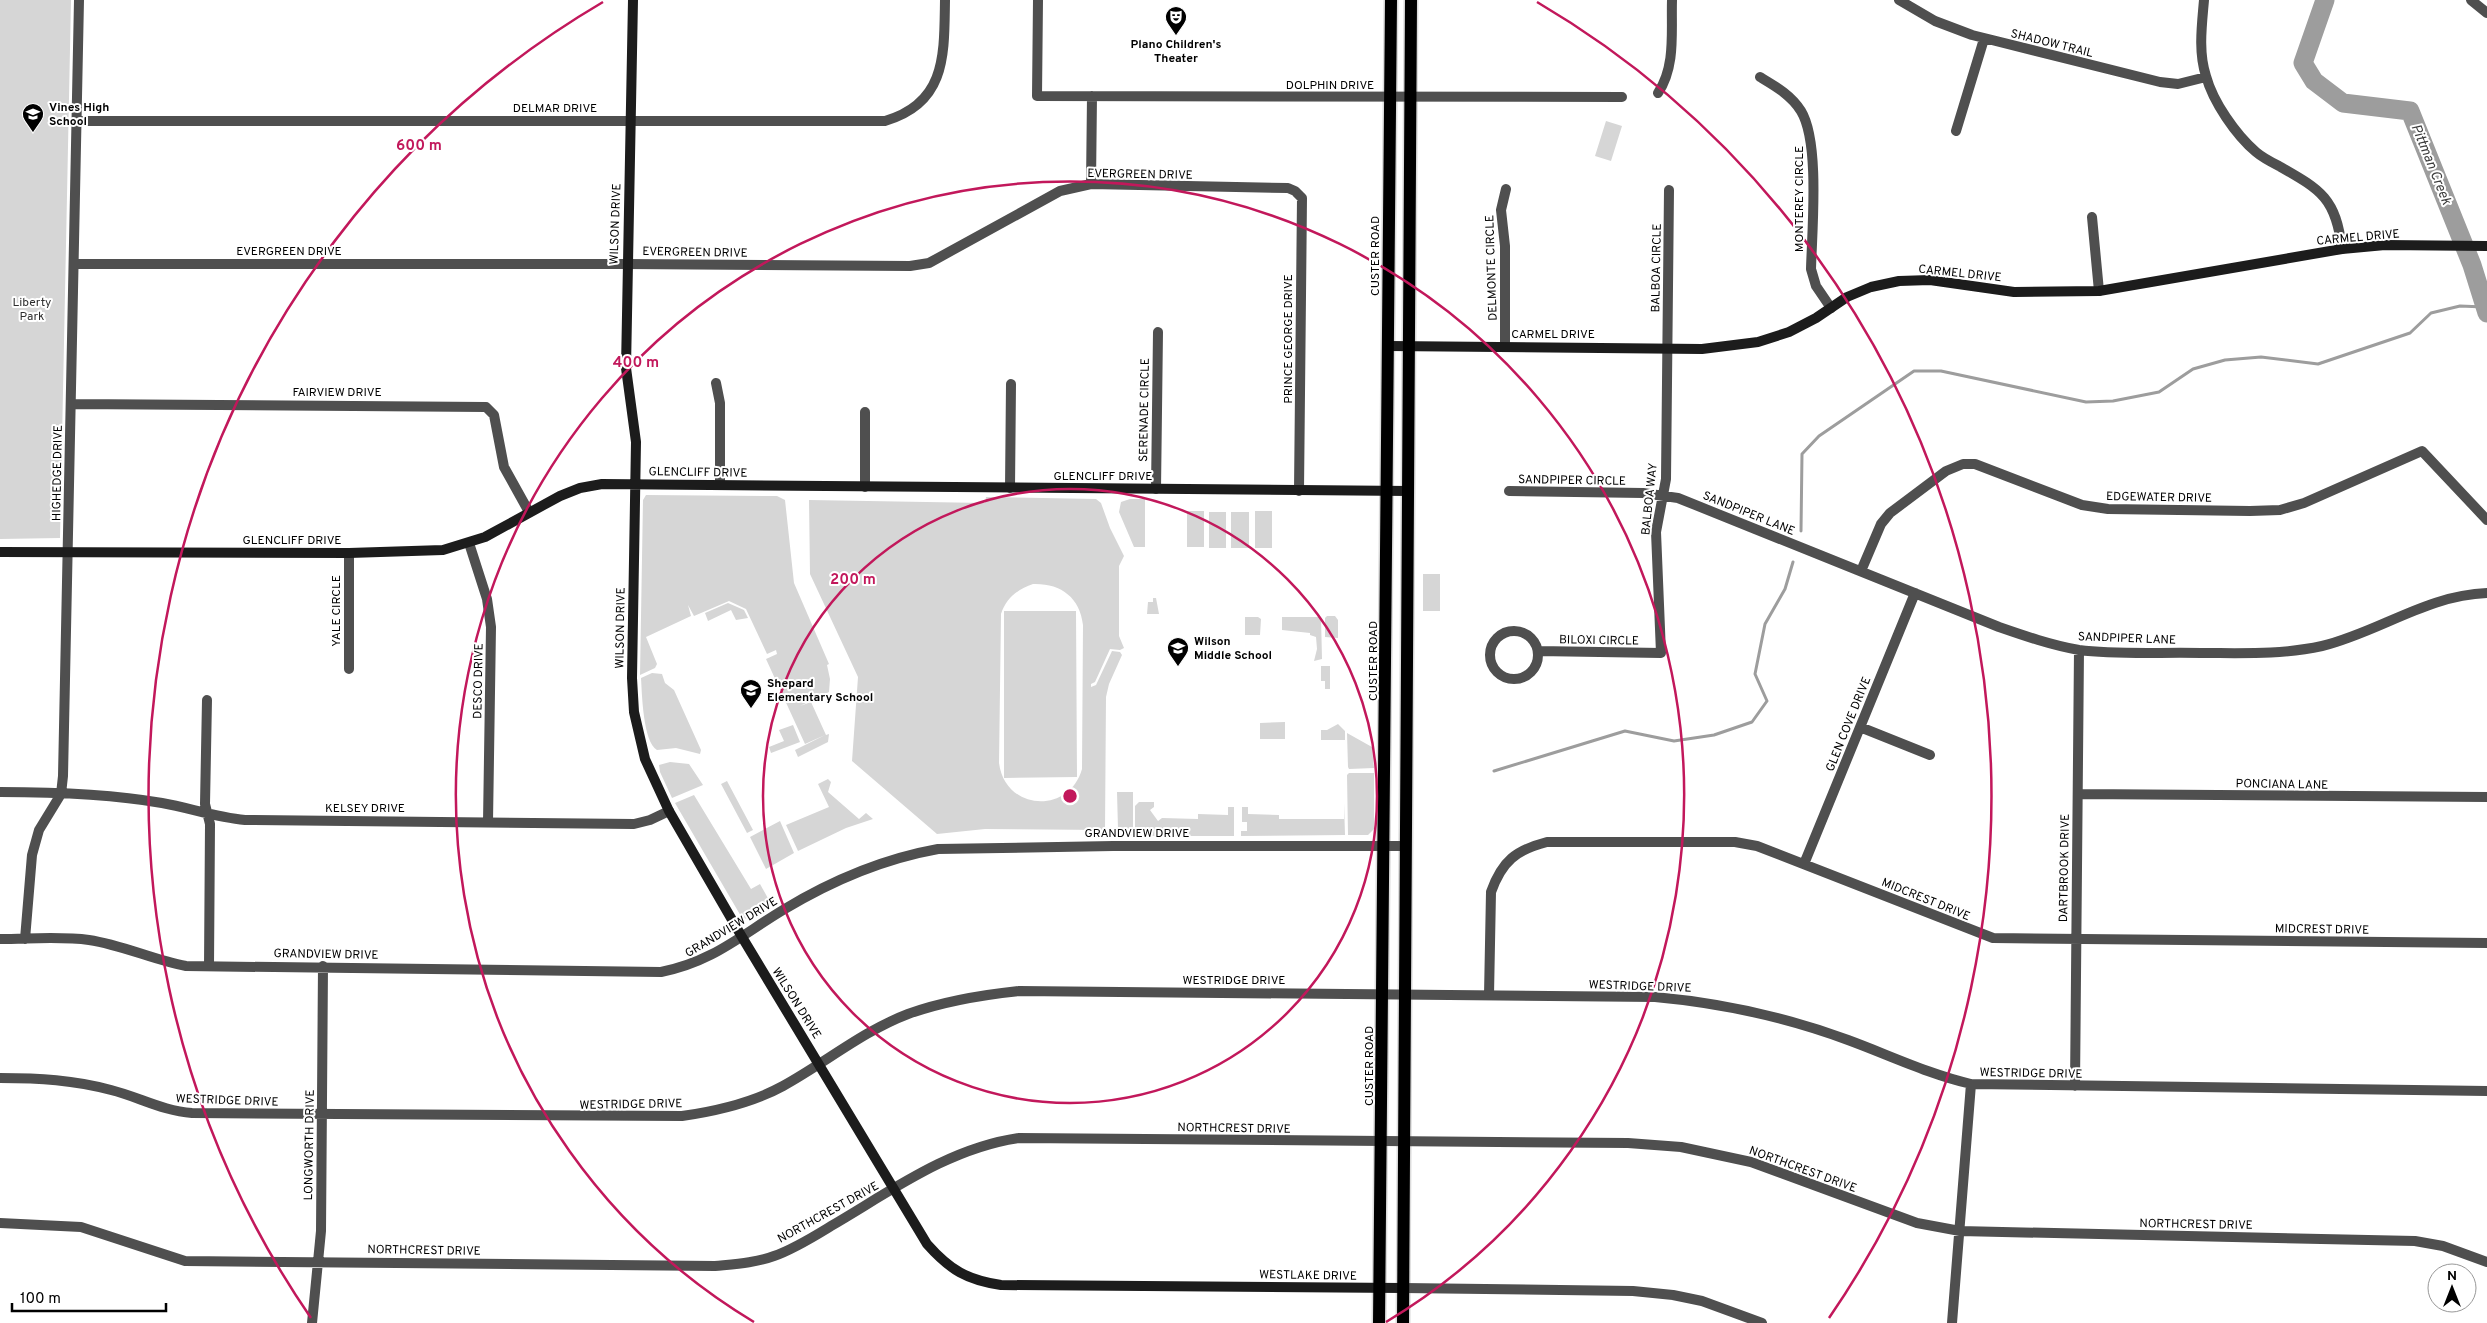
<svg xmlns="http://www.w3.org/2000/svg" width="2487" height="1323" font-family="Overpass,sans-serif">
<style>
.green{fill:#d6d6d6;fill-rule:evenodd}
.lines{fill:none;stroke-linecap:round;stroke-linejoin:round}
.stream{stroke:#9d9d9d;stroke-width:3}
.river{stroke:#9d9d9d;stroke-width:19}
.primary-casing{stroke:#dbdbdb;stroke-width:15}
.street{stroke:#4f4f4f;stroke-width:10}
.secondary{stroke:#1c1c1c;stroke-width:10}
.primary{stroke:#000;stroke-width:12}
.ring{fill:none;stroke:#c2185b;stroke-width:2.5}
.labels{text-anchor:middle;stroke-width:4;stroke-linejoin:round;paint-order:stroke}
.street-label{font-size:12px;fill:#000;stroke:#fff}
.poi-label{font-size:12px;font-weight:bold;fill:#000;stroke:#fff;text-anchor:start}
.park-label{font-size:12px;fill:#2d2d2d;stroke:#fff}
.water-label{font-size:14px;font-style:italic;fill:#3e3e3e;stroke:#fff}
.centre{fill:#c2185b;stroke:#fff;stroke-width:2.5}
.ring-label{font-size:15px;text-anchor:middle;font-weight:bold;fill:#c2185b;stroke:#fff;stroke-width:4;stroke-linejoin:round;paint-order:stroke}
</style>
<rect width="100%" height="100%" fill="#fff"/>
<!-- green -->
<path class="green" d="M 0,0 L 71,0 L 60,538 L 0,539 Z
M 1606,121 L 1622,126 L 1611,161 L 1595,156 Z
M 646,495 L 777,496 L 785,500 L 794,583 L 829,664 L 827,665 L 830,679 L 829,692 L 800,706 L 811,702 L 826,735 L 829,734 L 828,742 L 798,757 L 795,750 L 825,735 L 805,744 L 766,659 L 777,654 L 776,650 L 767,654 L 746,609 L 729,601 L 694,616 L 688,605 L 691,616 L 646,637 L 657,664 L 655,668 L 640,675 L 643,500 Z
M 986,497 L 1096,499 L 1101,503 L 1110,528 L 1124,556 L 1119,566 L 1119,636 L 1124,648 L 1120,650 L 1110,649 L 1095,682 L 1091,684 L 1091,687 L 1096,685 L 1112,651 L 1120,652 L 1122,655 L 1109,684 L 1106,697 L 1105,830 L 985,829 L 937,834 L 852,761 L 858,677 L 810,574 L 809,500 L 985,503 ZM 1033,584 C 1060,583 1080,597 1083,625 L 1082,769 C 1069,815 1005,811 999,763 L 1001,614 C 1006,598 1018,589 1033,584 Z
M 1130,499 L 1145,499 L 1145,547 L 1134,547 L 1119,512 L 1121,502 Z
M 1187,511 L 1204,511 L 1204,547 L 1187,547 Z
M 1255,511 L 1272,511 L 1272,548 L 1255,548 Z
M 1209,512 L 1226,512 L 1226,548 L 1209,548 Z
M 1231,512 L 1249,512 L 1249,548 L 1231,548 Z
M 1423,574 L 1440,574 L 1440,611 L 1423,611 Z
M 1153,598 L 1156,598 L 1159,614 L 1147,614 L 1148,602 L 1153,602 Z
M 728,603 L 744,610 L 748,618 L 736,620 L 731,610 L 708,621 L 705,613 Z
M 1004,611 L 1076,611 L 1077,777 L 1004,778 Z
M 1327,616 L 1335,616 L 1338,620 L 1338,638 L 1325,637 L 1325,618 Z
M 1245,617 L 1258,617 L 1261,619 L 1260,635 L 1245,635 Z
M 1282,617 L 1321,617 L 1322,659 L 1314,661 L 1317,649 L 1316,637 L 1310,635 L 1310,633 L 1282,630 Z
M 1321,666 L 1330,666 L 1330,689 L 1325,689 L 1325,681 L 1321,681 Z
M 652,673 L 662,674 L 665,683 L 674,690 L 701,750 L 700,754 L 676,748 L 657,750 C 643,742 642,694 641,678 Z
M 1285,722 L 1285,739 L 1260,739 L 1260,723 Z
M 1338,724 L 1345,731 L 1345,740 L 1321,740 L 1321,730 L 1327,730 Z
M 793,725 L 800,742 L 771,753 L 769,747 L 784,741 L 779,730 Z
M 1347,733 L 1372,747 L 1374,768 L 1349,769 L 1348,767 Z
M 670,762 L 689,764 L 703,785 L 672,798 L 660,772 L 659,765 Z
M 1349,773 L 1374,773 L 1374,829 L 1368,835 L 1348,835 L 1347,775 Z
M 828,779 L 831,782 L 828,792 L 859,819 L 866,813 L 873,819 L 846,828 L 798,851 L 786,825 L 829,807 L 818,784 Z
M 727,781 L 753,830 L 747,833 L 721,784 Z
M 1117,792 L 1133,792 L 1133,836 L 1120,832 L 1118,829 Z
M 694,795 L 751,889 L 760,884 L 770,902 L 765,909 L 748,919 L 742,918 L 675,803 Z
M 1139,802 L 1154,802 L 1154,807 L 1150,810 L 1158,821 L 1162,818 L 1198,819 L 1198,814 L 1228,815 L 1228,807 L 1234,807 L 1234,836 L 1135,836 L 1135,806 Z
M 1344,803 L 1345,835 L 1241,836 L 1241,831 L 1247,831 L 1247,822 L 1242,822 L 1242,807 L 1248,807 L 1248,814 L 1279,815 L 1279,819 L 1344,819 Z
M 780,821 L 794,853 L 766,869 L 750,837 Z"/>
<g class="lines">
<!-- stream -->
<path class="stream" d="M 1801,531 L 1802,454 L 1819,436 L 1914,371 L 1941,371 L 2086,402 L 2113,401 L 2159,392 L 2193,369 L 2225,360 L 2261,357 L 2318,364 L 2410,333 L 2431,313 L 2460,306 L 2484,307
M 1494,771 L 1625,731 L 1674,741 L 1714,735 L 1752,722 L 1767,701 L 1755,674 L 1765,624 L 1785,589 L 1793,562"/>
<!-- river -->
<path class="river" d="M 2325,0 L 2303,63 L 2314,81 L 2343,103 L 2410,111 L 2472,265 L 2487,313"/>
<!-- primary casing -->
<g class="primary-casing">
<path id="primary" d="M 1379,1323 L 1391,0
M 1403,1323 L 1411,0"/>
</g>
<!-- street -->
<path class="street" d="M 1038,0 L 1037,96 L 1622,97
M 1899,0 L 1935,21 L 1972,35 L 2160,82 L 2178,84 L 2206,77
M 2204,0 C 2202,24 2198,52 2206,76 C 2213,102 2236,135 2256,152 C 2263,158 2271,162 2279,166 C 2321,190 2336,198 2342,249
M 2471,0 L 2487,13
M 1760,77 C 1775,86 1791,95 1801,111 C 1820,142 1812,230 1811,269 L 1816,286 L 1831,308
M 1658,93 C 1676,66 1671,32 1672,0
M 76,121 L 885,121 C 947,103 944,54 945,0
M 1956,131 L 1984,39
M 1091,184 L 1092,96
M 2092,217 L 2099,291
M 74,264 L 626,264 L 910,266 L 929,263 L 1060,191 L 1091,184 L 1288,188 L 1295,191 L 1302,198 L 1299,491
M 1505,346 L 1505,246 L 1501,210 L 1506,189
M 716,383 L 720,403 L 720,485
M 71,404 L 486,407 L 494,415 L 504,467 L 529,512
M 865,487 L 865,412
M 1010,488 L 1011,384
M 1156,489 L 1158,332
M 1509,491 L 1643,493 L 1678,498 L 1999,627 C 2025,636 2051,645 2079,650 C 2118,655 2161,652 2201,653 C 2241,653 2282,655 2322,646 C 2379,632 2427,595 2487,593
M 469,543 L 487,599 L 491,627 L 488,822
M 349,553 L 349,669
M 1861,571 L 1881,524 L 1890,513 L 1946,471 L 1963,464 L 1975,464 L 2082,505 L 2108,509 L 2250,511 L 2280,510 L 2304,503 L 2422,451 L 2487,520
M1490 655a24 24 0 1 1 48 0a24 24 0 1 1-48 0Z
M 1538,651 L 1661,653 L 1656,532 L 1666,479 L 1669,190
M 207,700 L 205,804 L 210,824 L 209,966
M 1860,727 L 1930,755
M 0,792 C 51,792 111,794 162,803 C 190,808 216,817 245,820 L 634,824 L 650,820 L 669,811
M 2078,794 L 2487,797
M 1804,864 L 1915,593
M 0,939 C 29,939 60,936 89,940 C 123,945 153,960 186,966 L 661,972 C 712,962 740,936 783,910 C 831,881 882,859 938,849 L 1113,846 L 1406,846
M 25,939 L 32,855 L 39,830 L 61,794 L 63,776 L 79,0
M 1489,995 L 1491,892 C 1502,861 1516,850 1547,842 L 1735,842 L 1757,846 L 1993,938 L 2487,943
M 0,1078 C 39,1078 74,1080 111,1090 C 139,1097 163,1111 192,1113 L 682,1116 C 717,1111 752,1103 783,1086 C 825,1063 863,1031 908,1014 C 944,1001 981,995 1019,991 L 1655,997 C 1721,1003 1786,1017 1848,1040 C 1889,1055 1928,1074 1971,1084 L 2487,1091
M 2075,1086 L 2079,650
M 0,1223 L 81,1227 L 185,1261 L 715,1266 C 735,1264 755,1263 774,1256 C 794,1249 813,1237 831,1226 C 891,1191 949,1148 1019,1138 L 1628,1143 L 1681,1147 L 1751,1162 L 1917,1223 L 1960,1231 L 2415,1241 L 2443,1246 L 2487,1262
M 1403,1288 L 1633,1291 L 1673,1295 L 1702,1301 L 1762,1323
M 312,1323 L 321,1231 L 323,966
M 1952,1323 L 1971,1084"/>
<!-- secondary -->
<path class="secondary" d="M 633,0 L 626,368 L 636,442 L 632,678 L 634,712 L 645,759 L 669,811 L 742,937 L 927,1244 C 950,1270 967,1280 1001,1285 L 1403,1288
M 1389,346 L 1702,349 L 1758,342 L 1789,332 L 1816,318 L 1847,297 L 1871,287 L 1899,281 L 1930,280 L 2014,292 L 2099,291 L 2342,249 L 2385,245 L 2487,246
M 0,552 L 349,553 L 443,550 L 485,537 L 560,496 L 580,488 L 602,484 L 1409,491"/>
<!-- primary -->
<use href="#primary" class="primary"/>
</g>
<!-- distance rings -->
<g class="ring">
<circle cx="1070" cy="796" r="307"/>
<path d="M754 1322A614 614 0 1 1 1386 1322"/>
<path d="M311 1318A921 921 0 0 1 603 2M1537 2A921 921 0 0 1 1829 1318"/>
</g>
<!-- icons -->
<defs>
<g id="theatre-pin" transform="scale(1.125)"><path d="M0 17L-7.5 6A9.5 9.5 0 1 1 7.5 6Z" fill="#000" stroke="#fff"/><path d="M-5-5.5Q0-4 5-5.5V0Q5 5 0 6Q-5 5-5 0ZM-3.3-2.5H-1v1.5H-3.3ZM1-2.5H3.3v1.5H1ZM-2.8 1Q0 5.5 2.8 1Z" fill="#fff"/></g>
<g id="school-pin" transform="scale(1.125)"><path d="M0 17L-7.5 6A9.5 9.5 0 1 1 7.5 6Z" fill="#000" stroke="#fff"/><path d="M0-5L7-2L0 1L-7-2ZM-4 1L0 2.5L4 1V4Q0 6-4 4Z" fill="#fff"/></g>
</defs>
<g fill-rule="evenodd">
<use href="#theatre-pin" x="1176" y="17"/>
<use href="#school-pin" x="33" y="114"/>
<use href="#school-pin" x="1178" y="648"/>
<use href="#school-pin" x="751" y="690"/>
</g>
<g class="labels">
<!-- street labels -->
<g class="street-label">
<text transform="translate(2052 43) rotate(14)" y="4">SHADOW TRAIL</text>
<text x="1330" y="89">DOLPHIN DRIVE</text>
<text x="555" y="112">DELMAR DRIVE</text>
<text transform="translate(1140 174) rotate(1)" y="4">EVERGREEN DRIVE</text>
<text transform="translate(1799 199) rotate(-90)" y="4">MONTEREY CIRCLE</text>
<text transform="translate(615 224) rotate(-88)" y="4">WILSON DRIVE</text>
<text transform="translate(2358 237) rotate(-5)" y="4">CARMEL DRIVE</text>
<text x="289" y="255">EVERGREEN DRIVE</text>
<text transform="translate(695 252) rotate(1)" y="4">EVERGREEN DRIVE</text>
<text transform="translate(1375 256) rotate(-90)" y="4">CUSTER ROAD</text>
<text transform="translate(1491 268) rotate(-92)" y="4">DELMONTE CIRCLE</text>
<text transform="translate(1656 268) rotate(-89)" y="4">BALBOA CIRCLE</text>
<text transform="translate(1960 273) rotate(6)" y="4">CARMEL DRIVE</text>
<text x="1553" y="338">CARMEL DRIVE</text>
<text transform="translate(1288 339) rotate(-90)" y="4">PRINCE GEORGE DRIVE</text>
<text x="337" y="396">FAIRVIEW DRIVE</text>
<text transform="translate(1144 410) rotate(-89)" y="4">SERENADE CIRCLE</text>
<text transform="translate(698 472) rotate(1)" y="4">GLENCLIFF DRIVE</text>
<text transform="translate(57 473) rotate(-89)" y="4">HIGHEDGE DRIVE</text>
<text x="1103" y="480">GLENCLIFF DRIVE</text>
<text transform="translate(1572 480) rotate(1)" y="4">SANDPIPER CIRCLE</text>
<text transform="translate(2159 497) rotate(1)" y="4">EDGEWATER DRIVE</text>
<text transform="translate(1649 499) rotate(-84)" y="4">BALBOA WAY</text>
<text transform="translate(1749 513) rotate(22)" y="4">SANDPIPER LANE</text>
<text x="292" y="544">GLENCLIFF DRIVE</text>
<text transform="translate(336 611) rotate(-90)" y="4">YALE CIRCLE</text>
<text transform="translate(620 628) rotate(-89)" y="4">WILSON DRIVE</text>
<text transform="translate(2127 638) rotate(2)" y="4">SANDPIPER LANE</text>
<text transform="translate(1599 640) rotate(1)" y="4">BILOXI CIRCLE</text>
<text transform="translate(1373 661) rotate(-90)" y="4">CUSTER ROAD</text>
<text transform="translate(478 681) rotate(-89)" y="4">DESCO DRIVE</text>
<text transform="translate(1848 724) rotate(-68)" y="4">GLEN COVE DRIVE</text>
<text transform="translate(2282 784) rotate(1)" y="4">PONCIANA LANE</text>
<text x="365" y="812">KELSEY DRIVE</text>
<text x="1137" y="837">GRANDVIEW DRIVE</text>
<text transform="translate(2064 868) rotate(-89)" y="4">DARTBROOK DRIVE</text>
<text transform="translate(1926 899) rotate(22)" y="4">MIDCREST DRIVE</text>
<text transform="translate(731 927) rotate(-31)" y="4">GRANDVIEW DRIVE</text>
<text transform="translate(2322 929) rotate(1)" y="4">MIDCREST DRIVE</text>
<text transform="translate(326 954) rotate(1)" y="4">GRANDVIEW DRIVE</text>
<text x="1234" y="984">WESTRIDGE DRIVE</text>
<text transform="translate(1640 986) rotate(2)" y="4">WESTRIDGE DRIVE</text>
<text transform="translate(797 1003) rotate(58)" y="4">WILSON DRIVE</text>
<text transform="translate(1369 1066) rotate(-90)" y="4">CUSTER ROAD</text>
<text transform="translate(2031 1073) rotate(1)" y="4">WESTRIDGE DRIVE</text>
<text transform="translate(227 1100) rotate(2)" y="4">WESTRIDGE DRIVE</text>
<text transform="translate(631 1104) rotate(-1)" y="4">WESTRIDGE DRIVE</text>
<text transform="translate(1234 1128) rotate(1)" y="4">NORTHCREST DRIVE</text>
<text transform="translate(309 1145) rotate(-89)" y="4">LONGWORTH DRIVE</text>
<text transform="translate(1803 1169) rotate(20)" y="4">NORTHCREST DRIVE</text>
<text transform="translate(828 1212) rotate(-29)" y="4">NORTHCREST DRIVE</text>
<text transform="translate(2196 1224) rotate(1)" y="4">NORTHCREST DRIVE</text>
<text transform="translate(424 1250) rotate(1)" y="4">NORTHCREST DRIVE</text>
<text transform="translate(1308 1275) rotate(1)" y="4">WESTLAKE DRIVE</text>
</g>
<!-- poi labels -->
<g class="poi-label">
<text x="1176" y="48" text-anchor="middle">Plano Children's<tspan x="1176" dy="14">Theater</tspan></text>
<text x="49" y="111">Vines High<tspan x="49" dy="14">School</tspan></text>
<text x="1194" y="645">Wilson<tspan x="1194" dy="14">Middle School</tspan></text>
<text x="767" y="687">Shepard<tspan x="767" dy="14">Elementary School</tspan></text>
</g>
<!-- park labels -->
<g class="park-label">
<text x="32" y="306">Liberty<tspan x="32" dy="14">Park</tspan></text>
</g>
<!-- water labels -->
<g class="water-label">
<text transform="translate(2432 164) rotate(68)" y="5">Pittman Creek</text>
</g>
</g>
<circle cx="1070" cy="796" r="8" class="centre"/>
<g class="ring-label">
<text x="419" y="150">600 m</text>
<text x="636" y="367">400 m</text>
<text x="853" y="584">200 m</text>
</g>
<!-- north arrow -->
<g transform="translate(2452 1288)"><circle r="24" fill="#ffffff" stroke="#999999"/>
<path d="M0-4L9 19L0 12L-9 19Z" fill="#000000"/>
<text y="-8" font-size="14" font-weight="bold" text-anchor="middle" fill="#000000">N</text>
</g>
<!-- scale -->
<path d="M12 1303v8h154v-8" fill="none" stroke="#000000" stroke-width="2.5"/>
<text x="20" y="1303" font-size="15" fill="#000000" stroke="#ffffff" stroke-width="4" paint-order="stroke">100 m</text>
</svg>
